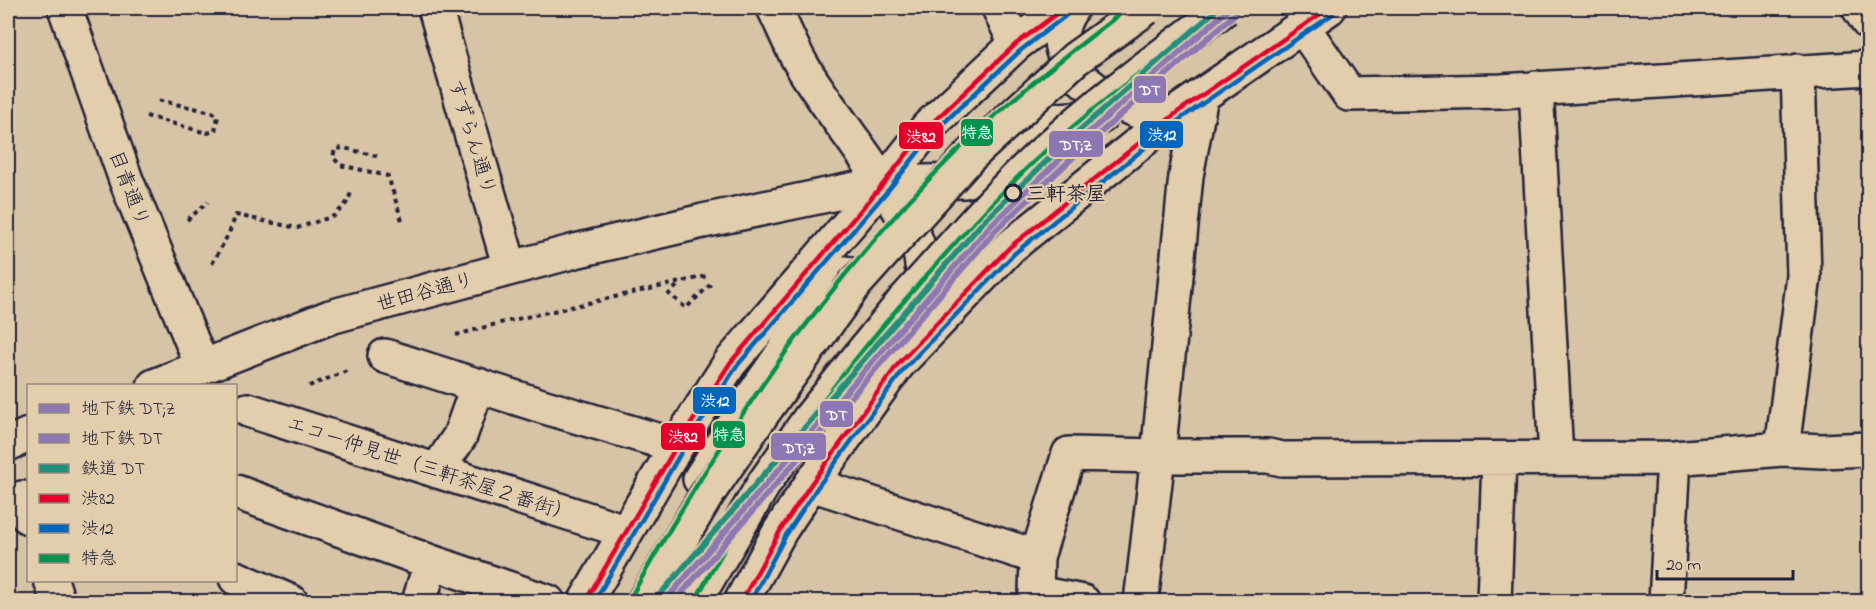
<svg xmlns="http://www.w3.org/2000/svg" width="1876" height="609" font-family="'Indie Flower','Klee One',sans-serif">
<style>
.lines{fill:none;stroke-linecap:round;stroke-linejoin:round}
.minor-casing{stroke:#22223b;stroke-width:38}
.major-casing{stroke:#22223b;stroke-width:38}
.highway-casing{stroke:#22223b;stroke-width:38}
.path{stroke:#22223b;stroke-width:4;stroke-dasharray:4.5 4.5;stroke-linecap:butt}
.minor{stroke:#e2cdac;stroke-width:33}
.major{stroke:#e2cdac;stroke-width:33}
.highway{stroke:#e2cdac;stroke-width:33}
.highway-bridge-casing{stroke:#22223b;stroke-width:38;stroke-linecap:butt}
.highway-bridge{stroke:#e2cdac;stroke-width:33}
.bus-1-casing{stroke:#e2cdac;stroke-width:9}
.bus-2-casing{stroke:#e2cdac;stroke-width:9}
.bus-3-casing{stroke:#e2cdac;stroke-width:9}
.bus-1{stroke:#e4002b;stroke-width:4.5}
.bus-2{stroke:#0065bd;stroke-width:4.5}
.bus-3{stroke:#05924e;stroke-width:4.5}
.rail-1-casing{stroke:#e2cdac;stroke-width:10}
.rail-1{stroke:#208f7c;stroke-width:6}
.metro-1-casing{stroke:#e2cdac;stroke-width:10}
.metro-2-casing{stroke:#e2cdac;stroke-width:10}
.metro-1{stroke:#8d78b3;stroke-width:6}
.metro-2{stroke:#8d78b3;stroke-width:6}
.stop-dot{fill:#e2cdac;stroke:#22223b;stroke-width:3}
.labels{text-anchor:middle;stroke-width:4.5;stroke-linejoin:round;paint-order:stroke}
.street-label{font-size:20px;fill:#22223b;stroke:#e2cdac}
.stop-label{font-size:20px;font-weight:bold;fill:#22223b;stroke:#e2cdac;text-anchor:start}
.line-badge{stroke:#e2cdac;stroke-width:2}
.badge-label{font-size:16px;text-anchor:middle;font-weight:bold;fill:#fff}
</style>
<rect width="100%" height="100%" fill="#d7c3a5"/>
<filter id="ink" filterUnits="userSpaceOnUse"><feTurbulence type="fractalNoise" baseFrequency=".0167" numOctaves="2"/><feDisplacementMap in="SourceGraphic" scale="12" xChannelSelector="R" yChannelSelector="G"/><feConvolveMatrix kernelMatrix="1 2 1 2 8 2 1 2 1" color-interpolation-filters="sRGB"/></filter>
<g filter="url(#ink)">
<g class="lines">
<!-- minor casing -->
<g class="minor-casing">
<path id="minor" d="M 65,8 L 126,180 L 202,366
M 435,8 L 510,268
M 774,8 C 784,28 792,50 804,69 C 834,117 871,160 899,209 C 908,224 918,240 921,258 C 929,300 919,323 901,358
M 999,8 L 1016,44
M 1859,8 L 1868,22
M 1302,26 L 1349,94 L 1501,91 L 1868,68
M 1536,88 L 1556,458
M 385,356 L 545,407 L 660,441
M 248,410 L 612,527
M 1782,449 L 1804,276 L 1798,71
M 437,471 L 460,436 L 478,385
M 811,484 L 1037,557
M 236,492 L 431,562 L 548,602
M 22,498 L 28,517
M 236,578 L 291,602
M 51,580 L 58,602
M 1036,593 L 1083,602
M 419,602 L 431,562
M 1034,602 L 1036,593 L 1037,557 L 1069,454 L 1158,456 L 1186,176 L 1201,96
M 1141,602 L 1158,456 L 1268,456 L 1282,459 L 1674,458 L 1782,449 L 1822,451 L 1868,449
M 1494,602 L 1499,459
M 1666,602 L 1674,458"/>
</g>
<!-- major casing -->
<g class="major-casing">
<path id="major" d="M 154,386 L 330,317 L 575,251 L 703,221 L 884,183 L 965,181 L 1031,122 L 1100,117
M 8,444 L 28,435"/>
</g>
<!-- highway casing -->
<g class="highway-casing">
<path id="highway" d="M 1072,8 C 1034,61 1103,100 1146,114
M 700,479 L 744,409 L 794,337 L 845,273
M 585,602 L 676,447 L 730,363 L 884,183 L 928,127 L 1016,44 L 1064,8
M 694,602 L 765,482 L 810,418 L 904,301
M 741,602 L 780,531 L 811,484 L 898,364 L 1010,247 L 1179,111 L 1329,8"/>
</g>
<!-- path -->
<path class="path" d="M 146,116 L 207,133 L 215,131 L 218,116 L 212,112 L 157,100
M 377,156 L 344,148 L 335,149 L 333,157 L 340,165 L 388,176 L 403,224
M 187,220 L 208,202
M 212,264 L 229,233 L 236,215 L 297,228 L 334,216 L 346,204 L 352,191
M 677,286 L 669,294 L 686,308 L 712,283
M 456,335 L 500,323 L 707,276
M 309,386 L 347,371"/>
<!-- minor -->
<use href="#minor" class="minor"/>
<!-- major -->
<use href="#major" class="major"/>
<!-- highway -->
<use href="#highway" class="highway"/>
<!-- highway-bridge casing -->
<g class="highway-bridge-casing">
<path id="highway-bridge" d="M 904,301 C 938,264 971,225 1006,189 C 1072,121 1149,65 1225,8
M 644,602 L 706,496 L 762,414 L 855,284 L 969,157 L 1075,59 L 1146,8"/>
</g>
<!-- highway-bridge -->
<use href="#highway-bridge" class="highway-bridge"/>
<!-- bus-1 casing -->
<g class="bus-1-casing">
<path id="bus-1" d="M 585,602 L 676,447 L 730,363 L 884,183 L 928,127 L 1016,44 L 1064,8
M 741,602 L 780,531 L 811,484 L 898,364 L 1010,247 L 1179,111 L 1329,8"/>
</g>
<!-- bus-2 casing -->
<g class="bus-2-casing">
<path id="bus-2" d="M 594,602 L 682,451 L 736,367 L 890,188 L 934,132 L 1021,50 L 1068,14
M 750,602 L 786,535 L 817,488 L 904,369 L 1015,253 L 1183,117 L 1333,14"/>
</g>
<!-- bus-3 casing -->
<g class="bus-3-casing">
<path id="bus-3" d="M 628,602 C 720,438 823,283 957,151 C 1010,99 1069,53 1128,8
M 694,602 C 718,561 740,519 766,481 C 834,378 920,279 1005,190 C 1071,122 1150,65 1225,8"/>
</g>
<!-- bus-1 -->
<use href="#bus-1" class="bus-1"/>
<!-- bus-2 -->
<use href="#bus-2" class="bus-2"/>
<!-- bus-3 -->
<use href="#bus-3" class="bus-3"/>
<!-- rail-1 casing -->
<g class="rail-1-casing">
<path id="rail-1" d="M 658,597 L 984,221 L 1072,137 L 1219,8"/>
</g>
<!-- rail-1 -->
<use href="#rail-1" class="rail-1"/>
<!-- metro-1 casing -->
<g class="metro-1-casing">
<path id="metro-1" d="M 664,602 L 990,226 L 1077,143 L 1230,8"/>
</g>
<!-- metro-2 casing -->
<g class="metro-2-casing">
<path id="metro-2" d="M 674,602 L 995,231 L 1082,149 L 1235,14"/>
</g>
<!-- metro-1 -->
<use href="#metro-1" class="metro-1"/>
<!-- metro-2 -->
<use href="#metro-2" class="metro-2"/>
</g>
</g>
<!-- markers -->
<circle class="stop-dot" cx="1013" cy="193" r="8"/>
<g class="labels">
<!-- street labels -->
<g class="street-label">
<text transform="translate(473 137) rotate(73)" y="7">すずらん通り</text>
<text transform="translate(130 188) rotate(69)" y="7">目青通り</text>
<text transform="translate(425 291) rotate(-15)" y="7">世田谷通り</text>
<text transform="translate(430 468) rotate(18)" y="7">エコー仲見世（三軒茶屋２番街）</text>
</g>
<!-- stop labels -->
<g class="stop-label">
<text x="1026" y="200">三軒茶屋</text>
</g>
</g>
<g class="line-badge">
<rect x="1133" y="75" width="34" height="29" rx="6" fill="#8d78b3"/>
<rect x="960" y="118" width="34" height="29" rx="6" fill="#05924e"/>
<rect x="1139" y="120" width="45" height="29" rx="6" fill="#0065bd"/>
<rect x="898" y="121" width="46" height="29" rx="6" fill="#e4002b"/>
<rect x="1048" y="130" width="56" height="28" rx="6" fill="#8d78b3"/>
<rect x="692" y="386" width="45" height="29" rx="6" fill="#0065bd"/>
<rect x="819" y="400" width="35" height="28" rx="6" fill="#8d78b3"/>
<rect x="712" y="420" width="34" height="29" rx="6" fill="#05924e"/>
<rect x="660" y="422" width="46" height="29" rx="6" fill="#e4002b"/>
<rect x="770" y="432" width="57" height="29" rx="6" fill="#8d78b3"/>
</g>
<g class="badge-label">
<text x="1150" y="95">DT</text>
<text x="977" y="138">特急</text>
<text x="1162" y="140">渋12</text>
<text x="921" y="142">渋82</text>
<text x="1076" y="150">DT;Z</text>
<text x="715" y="406">渋12</text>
<text x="837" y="420">DT</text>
<text x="729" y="440">特急</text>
<text x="683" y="442">渋82</text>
<text x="799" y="453">DT;Z</text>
</g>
<!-- margin -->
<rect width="1876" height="609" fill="none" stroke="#e2cdac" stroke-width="30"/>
<rect x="15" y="15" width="1846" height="579" fill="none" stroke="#22223b" stroke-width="2" filter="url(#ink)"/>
<!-- legend -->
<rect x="27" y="384" width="210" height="198" fill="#e2cdac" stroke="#95897f" stroke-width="1.5"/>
<rect x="39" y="404" width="30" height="9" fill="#8d78b3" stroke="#95897f" stroke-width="1.5"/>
<text x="81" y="414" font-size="18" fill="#22223b">地下鉄 DT;Z</text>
<rect x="39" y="434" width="30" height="9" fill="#8d78b3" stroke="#95897f" stroke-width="1.5"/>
<text x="81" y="444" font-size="18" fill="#22223b">地下鉄 DT</text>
<rect x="39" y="464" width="30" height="9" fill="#208f7c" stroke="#95897f" stroke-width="1.5"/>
<text x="81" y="474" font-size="18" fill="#22223b">鉄道 DT</text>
<rect x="39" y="494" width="30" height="9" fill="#e4002b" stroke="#95897f" stroke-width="1.5"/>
<text x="81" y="504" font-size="18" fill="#22223b">渋82</text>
<rect x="39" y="524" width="30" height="9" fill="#0065bd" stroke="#95897f" stroke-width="1.5"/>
<text x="81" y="534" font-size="18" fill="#22223b">渋12</text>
<rect x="39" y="554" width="30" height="9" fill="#05924e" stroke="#95897f" stroke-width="1.5"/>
<text x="81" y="564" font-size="18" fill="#22223b">特急</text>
<!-- scale -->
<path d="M1657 570v9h136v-9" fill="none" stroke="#22223b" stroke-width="3"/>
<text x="1666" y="570" font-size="18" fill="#22223b" stroke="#e2cdac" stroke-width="4.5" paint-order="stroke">20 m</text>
</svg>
